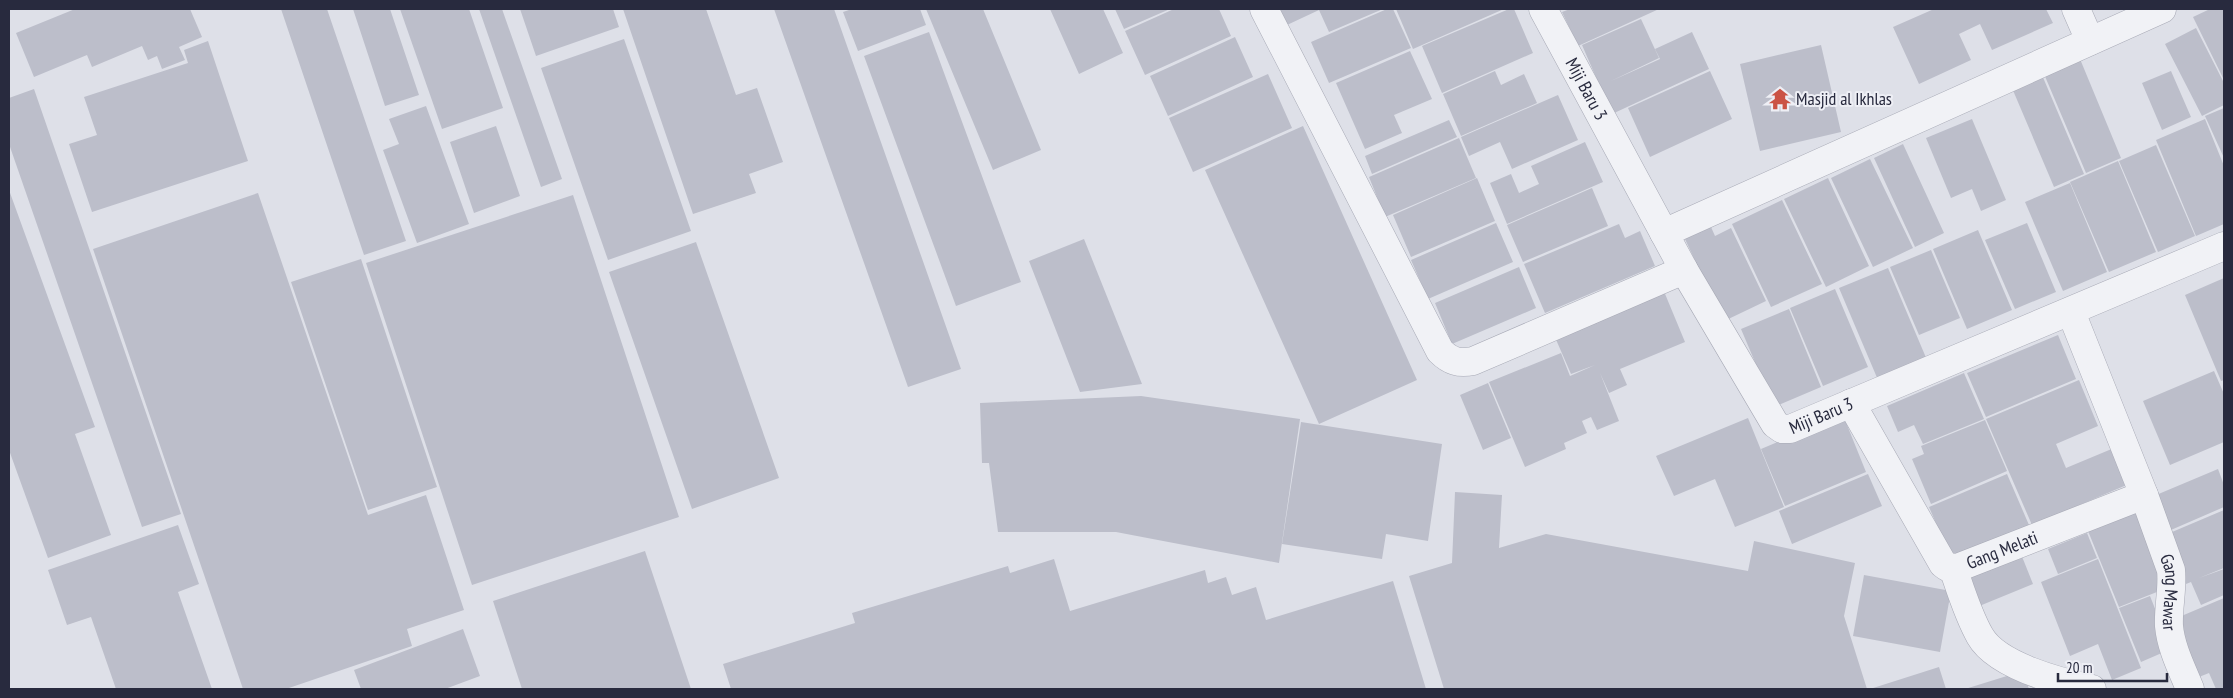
<svg xmlns="http://www.w3.org/2000/svg" width="2233" height="698" font-family="'PT Sans Narrow',sans-serif">
<style>
.building{fill:#bcbeca}
.lines{fill:none;stroke-linecap:round;stroke-linejoin:round}
.street-casing{stroke:#a7a9b5;stroke-width:29}
.street{stroke:#f1f2f6;stroke-width:28}
.labels{text-anchor:middle;stroke-width:4;stroke-linejoin:round;paint-order:stroke}
.street-label{font-size:18px;fill:#282a3e;stroke:#eeeff5}
.poi-label{font-size:18px;fill:#282a3e;stroke:#eeeff5;text-anchor:start}
</style>
<rect width="100%" height="100%" fill="#dee0e8"/>
<!-- building -->
<path class="building" d="M 75,9 L 190,9 L 202,37 L 179,47 L 185,60 L 162,69 L 157,56 L 148,60 L 142,46 L 92,67 L 87,55 L 34,77 L 16,33 Z
M 281,9 L 327,9 L 406,241 L 364,255 Z
M 353,9 L 390,9 L 419,95 L 385,106 Z
M 400,9 L 469,9 L 503,108 L 442,129 Z
M 479,9 L 502,9 L 562,179 L 541,187 Z
M 520,9 L 613,9 L 619,27 L 536,56 Z
M 623,9 L 706,9 L 736,95 L 757,88 L 783,162 L 749,174 L 756,193 L 693,214 Z
M 774,9 L 834,9 L 961,369 L 908,387 Z
M 852,9 L 920,9 L 926,25 L 858,51 L 843,12 Z
M 926,9 L 983,9 L 1041,150 L 993,170 Z
M 1050,9 L 1103,9 L 1123,53 L 1079,74 Z
M 1115,9 L 1170,9 L 1124,29 Z
M 1174,9 L 1219,9 L 1231,36 L 1145,75 L 1125,31 Z
M 1280,9 L 1383,9 L 1329,32 L 1319,10 L 1287,25 Z
M 1387,9 L 1393,9 L 1411,48 L 1329,83 L 1311,42 Z
M 1396,9 L 1504,9 L 1413,49 Z
M 1509,9 L 1514,9 L 1533,53 L 1442,93 L 1422,46 Z
M 1570,9 L 1659,9 L 1578,46 L 1562,12 Z
M 1934,9 L 2046,9 L 2053,23 L 1992,50 L 1980,24 L 1959,34 L 1971,60 L 1919,84 L 1893,27 Z
M 2210,9 L 2224,9 L 2224,80 L 2193,17 Z
M 1641,19 L 1659,58 L 1611,81 L 1660,59 L 1655,49 L 1692,32 L 1709,69 L 1612,114 L 1582,45 Z
M 2196,28 L 2224,83 L 2224,105 L 2202,116 L 2165,44 Z
M 929,32 L 1021,282 L 956,306 L 864,56 Z
M 1235,37 L 1253,77 L 1168,116 L 1150,76 Z
M 624,39 L 691,231 L 608,260 L 541,68 Z
M 208,41 L 248,161 L 92,212 L 69,144 L 97,135 L 84,97 L 188,63 L 184,50 Z
M 1821,45 L 1841,132 L 1760,151 L 1740,64 Z
M 1410,51 L 1432,99 L 1394,115 L 1402,133 L 1365,149 L 1336,83 Z
M 2080,59 L 2121,158 L 2086,173 L 2044,74 Z
M 1495,71 L 1501,85 L 1524,74 L 1537,103 L 1461,136 L 1443,94 Z
M 1710,71 L 1732,119 L 1650,157 L 1628,108 Z
M 2171,71 L 2191,117 L 2162,130 L 2142,83 Z
M 1268,74 L 1292,128 L 1193,172 L 1169,118 Z
M 2042,75 L 2084,174 L 2054,187 L 2012,88 Z
M 34,89 L 181,514 L 142,527 L 9,144 L 9,98 Z
M 1558,95 L 1578,140 L 1512,169 L 1500,142 L 1469,156 L 1461,137 Z
M 426,106 L 469,224 L 417,243 L 383,150 L 399,144 L 389,119 Z
M 2224,108 L 2224,158 L 2205,116 Z
M 1972,119 L 2006,200 L 1981,211 L 1972,189 L 1951,198 L 1926,138 Z
M 2205,119 L 2224,166 L 2224,224 L 2196,236 L 2156,140 Z
M 1449,120 L 1457,137 L 1372,174 L 1365,156 Z
M 496,126 L 520,196 L 474,213 L 450,142 Z
M 1303,126 L 1417,380 L 1319,424 L 1205,170 Z
M 1459,138 L 1476,178 L 1385,217 L 1369,177 Z
M 1585,142 L 1603,182 L 1507,224 L 1490,183 L 1511,174 L 1519,193 L 1539,184 L 1531,166 Z
M 1903,144 L 1944,233 L 1915,247 L 1874,158 Z
M 2156,145 L 2195,236 L 2158,252 L 2119,161 Z
M 1870,159 L 1913,248 L 1873,267 L 1831,178 Z
M 2118,161 L 2156,252 L 2109,272 L 2070,182 Z
M 1477,178 L 1495,221 L 1411,257 L 1393,215 Z
M 1828,178 L 1869,266 L 1826,287 L 1784,199 Z
M 2070,183 L 2107,272 L 2063,291 L 2025,202 Z
M 1592,188 L 1608,226 L 1523,262 L 1507,225 Z
M 9,190 L 95,427 L 75,434 L 111,535 L 48,558 L 9,450 Z
M 258,193 L 368,515 L 426,495 L 464,610 L 407,629 L 412,646 L 286,689 L 243,689 L 93,249 Z
M 573,195 L 679,517 L 472,585 L 366,263 Z
M 1782,200 L 1822,284 L 1771,307 L 1732,224 Z
M 1496,223 L 1513,262 L 1428,299 L 1411,260 Z
M 2027,223 L 2056,292 L 2015,309 L 1985,240 Z
M 1619,224 L 1625,238 L 1640,231 L 1655,266 L 1545,313 L 1524,264 Z
M 1711,227 L 1715,236 L 1731,228 L 1766,301 L 1720,323 L 1711,295 L 1685,239 Z
M 1978,230 L 2012,310 L 1967,329 L 1933,249 Z
M 1084,239 L 1142,384 L 1080,392 L 1029,261 Z
M 696,242 L 779,478 L 692,509 L 609,272 Z
M 1931,250 L 1960,318 L 1919,335 L 1890,267 Z
M 361,259 L 437,487 L 368,510 L 291,282 Z
M 1519,267 L 1536,308 L 1452,344 L 1435,303 Z
M 1888,268 L 1927,360 L 1878,380 L 1839,288 Z
M 2224,278 L 2224,380 L 2221,381 L 2185,295 Z
M 1663,289 L 1685,342 L 1620,369 L 1627,385 L 1609,393 L 1600,373 L 1619,421 L 1597,430 L 1591,417 L 1582,421 L 1587,433 L 1564,443 L 1566,449 L 1525,467 L 1489,382 L 1561,353 L 1570,376 L 1595,365 L 1571,374 L 1554,335 Z
M 1835,289 L 1868,367 L 1823,386 L 1790,308 Z
M 1789,309 L 1821,387 L 1774,407 L 1741,329 Z
M 2058,335 L 2076,379 L 1986,417 L 1967,373 Z
M 2214,371 L 2224,394 L 2224,442 L 2170,465 L 2143,401 Z
M 1964,373 L 1984,419 L 1923,444 L 1914,425 L 1898,432 L 1887,406 Z
M 2079,380 L 2098,426 L 2056,444 L 2066,468 L 2114,448 L 2129,484 L 2032,525 L 1986,419 Z
M 1488,383 L 1511,438 L 1483,450 L 1460,395 Z
M 1141,396 L 1300,419 L 1279,563 L 1116,532 L 998,532 L 989,463 L 982,463 L 980,403 Z
M 1843,415 L 1866,472 L 1785,506 L 1761,449 Z
M 1748,418 L 1784,507 L 1735,527 L 1715,479 L 1674,496 L 1656,456 Z
M 1985,420 L 2007,471 L 1931,504 L 1912,459 L 1924,454 L 1921,446 Z
M 1301,422 L 1442,444 L 1428,541 L 1386,534 L 1382,559 L 1282,544 Z
M 2218,469 L 2224,485 L 2224,507 L 2164,533 L 2149,498 Z
M 1868,474 L 1882,506 L 1792,544 L 1779,511 Z
M 2007,474 L 2029,525 L 1951,558 L 1929,507 Z
M 1455,492 L 1502,495 L 1499,548 L 1546,534 L 1748,571 L 1754,541 L 1855,563 L 1844,616 L 1867,689 L 1444,689 L 1409,576 L 1452,563 Z
M 2224,510 L 2224,568 L 2199,578 L 2224,569 L 2224,595 L 2201,605 L 2191,582 L 2186,584 L 2165,535 Z
M 2136,512 L 2167,588 L 2119,607 L 2088,531 Z
M 178,525 L 199,584 L 178,592 L 212,689 L 116,689 L 91,617 L 67,625 L 48,570 Z
M 2087,533 L 2097,558 L 2058,574 L 2048,549 Z
M 2019,549 L 2033,584 L 1972,609 L 1961,581 Z
M 645,551 L 691,689 L 522,689 L 493,601 Z
M 1054,559 L 1070,611 L 1205,570 L 1208,583 L 1226,577 L 1232,595 L 1256,587 L 1266,620 L 1393,581 L 1426,689 L 731,689 L 723,664 L 855,623 L 852,613 L 1008,566 L 1010,573 Z
M 2098,559 L 2141,668 L 2112,680 L 2098,644 L 2070,656 L 2041,582 Z
M 1864,575 L 1951,591 L 1940,652 L 1853,636 Z
M 2150,596 L 2171,649 L 2141,662 L 2119,608 Z
M 2224,598 L 2224,689 L 2216,689 L 2209,673 L 2199,677 L 2172,620 Z
M 463,629 L 480,676 L 445,689 L 361,689 L 354,670 Z
M 1939,667 L 1946,689 L 1870,689 Z
M 2023,671 L 2029,689 L 1965,689 Z"/>
<g class="lines">
<!-- street casing -->
<g class="street-casing">
<g id="street">
<path d="M 1264,9 L 1440,351 C 1450,361 1459,364 1473,361 L 1684,270"/>
<path id="s1" d="M 1543,9 L 1684,270 L 1775,424 L 1782,429 L 1790,429 L 2224,246"/>
<path d="M 2076,9 L 2090,41"/>
<path d="M 1664,233 L 2162,9"/>
<path id="s2" d="M 2071,312 L 2144,495 L 2171,570 C 2173,589 2168,607 2169,626 C 2171,648 2182,669 2190,689"/>
<path id="s3" d="M 1851,403 L 1943,564 L 1947,567 L 1957,568 L 2144,495"/>
<path d="M 1953,568 C 1961,591 1968,615 1980,636 C 1997,666 2060,682 2092,689"/>
</g>
</g>
<!-- street -->
<use href="#street" class="street"/>
</g>
<!-- icons -->
<defs>
<g id="temple-bare" transform="scale(1.725)"><path d="M0-6L5-2H3V0L6.5 2.5H4V6H1.5V3h-3V6H-4V2.5H-6.5L-3 0V-2H-5Z" fill="#cb5345" stroke="#eeeff5" stroke-width="2.5" paint-order="stroke"/></g>
</defs>
<g fill-rule="evenodd">
<use href="#temple-bare" x="1780" y="99"/>
</g>
<g class="labels">
<!-- street labels -->
<g class="street-label">
<text dy="6" stroke="none"><textPath href="#s1" startOffset="91">Miji Baru 3</textPath></text>
<text dy="6" stroke="none"><textPath href="#s1" startOffset="526">Miji Baru 3</textPath></text>
<text dy="6" stroke="none"><textPath href="#s3" startOffset="249">Gang Melati</textPath></text>
<text dy="6" stroke="none"><textPath href="#s2" startOffset="299">Gang Mawar</textPath></text>
</g>
<!-- poi labels -->
<g class="poi-label">
<text x="1796" y="105">Masjid al Ikhlas</text>
</g>
</g>
<!-- border -->
<rect width="2233" height="698" fill="none" stroke="#282a3e" stroke-width="20"/>
<!-- scale -->
<path d="M2058 673v8h109v-8" fill="none" stroke="#282a3e" stroke-width="2.5"/>
<text x="2066" y="673" font-size="15" fill="#282a3e" stroke="#eeeff5" stroke-width="4" paint-order="stroke">20 m</text>
</svg>
